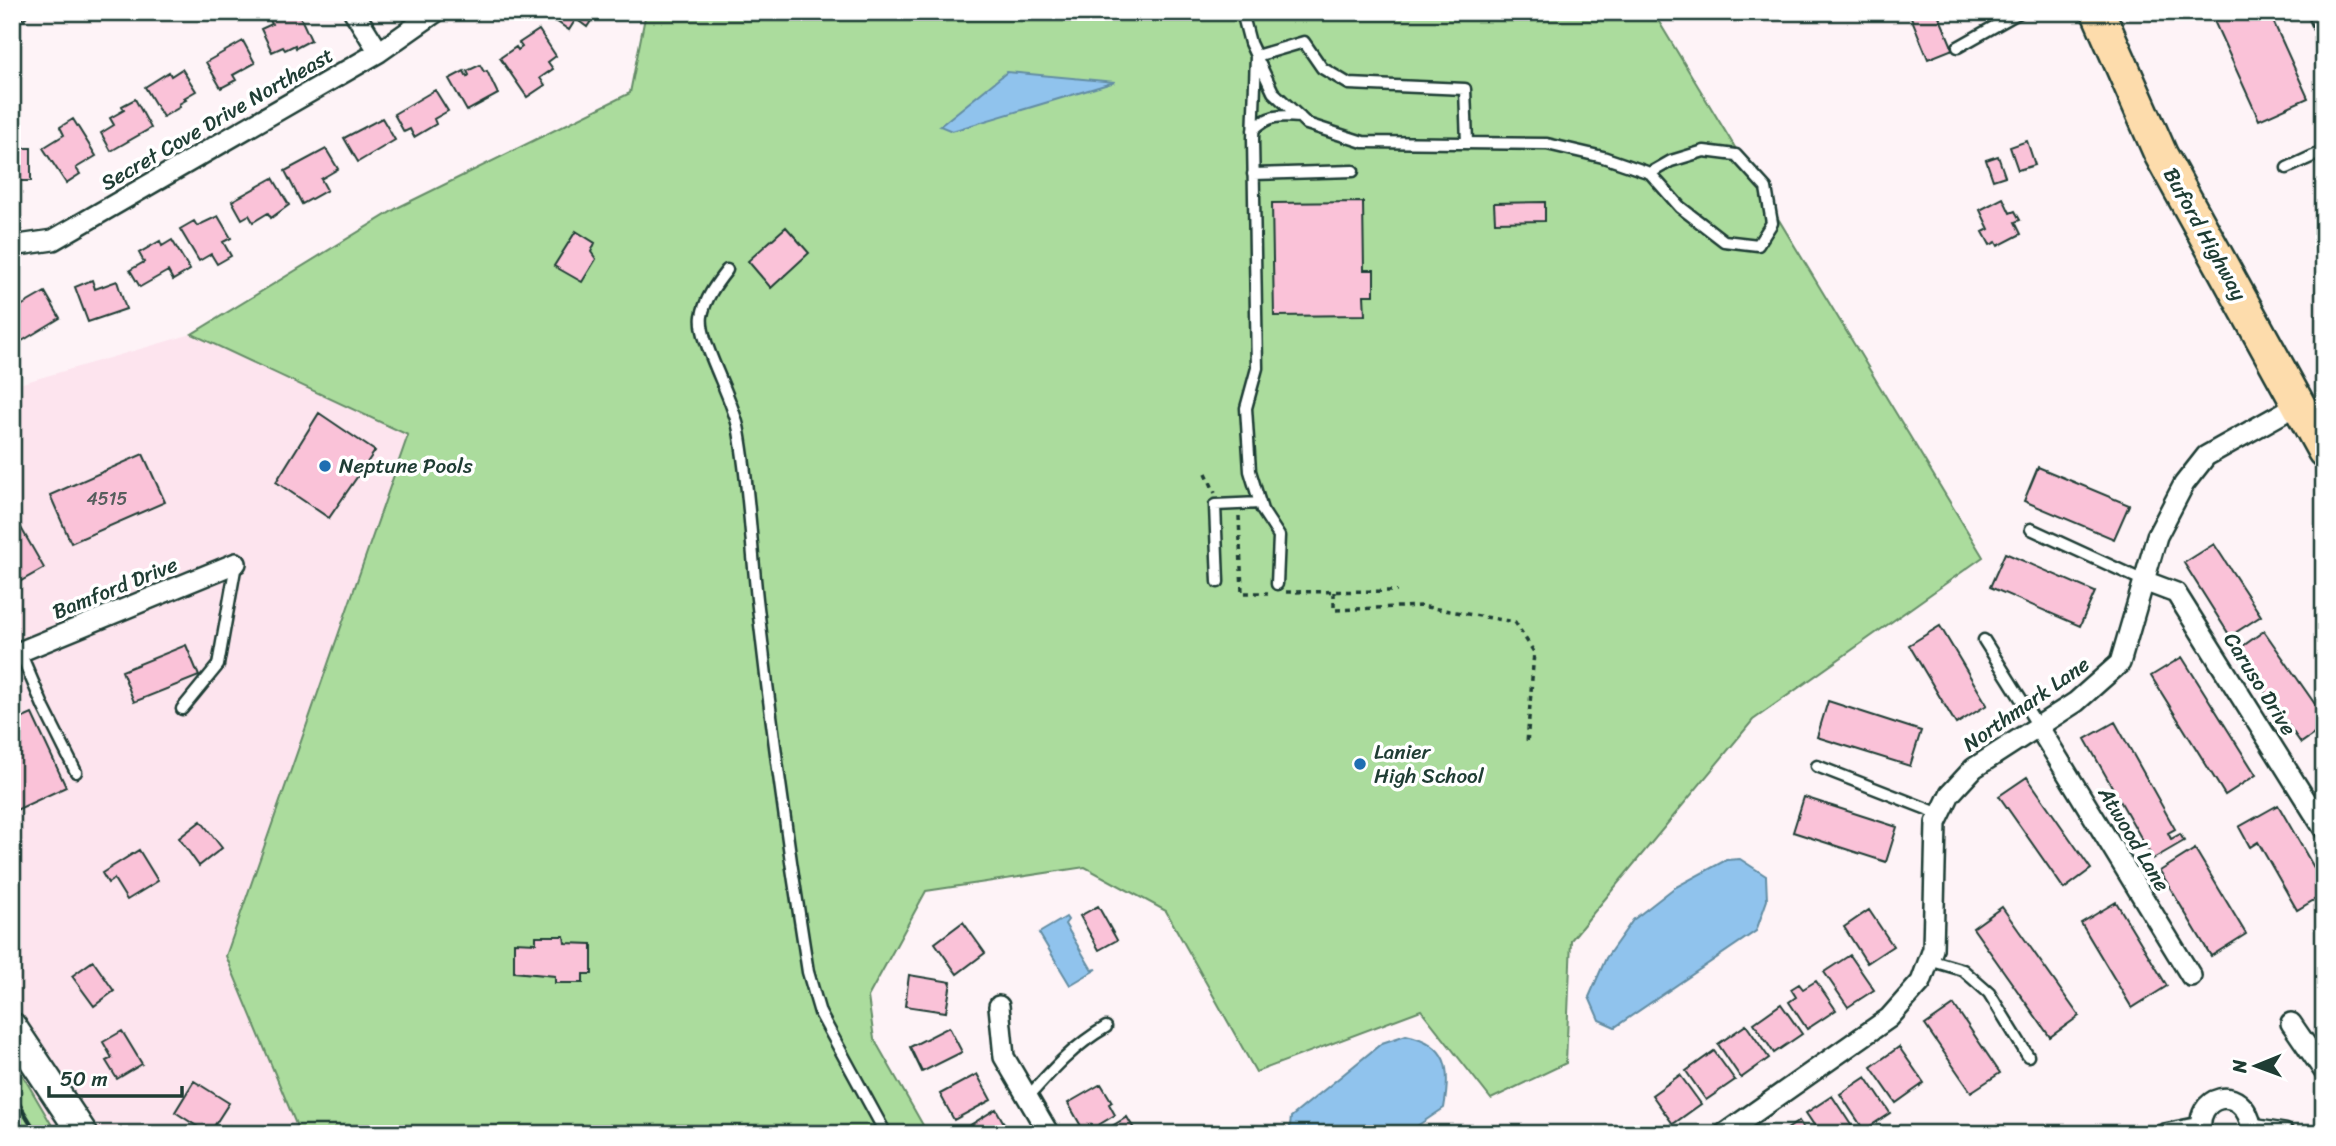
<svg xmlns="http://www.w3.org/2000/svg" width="2336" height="1146" font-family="Sriracha,sans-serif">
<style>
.built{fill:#fde4ee}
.green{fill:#abdc9d;stroke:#658c68;stroke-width:2}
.water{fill:#90c3ed;stroke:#638da3;stroke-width:2}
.building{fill:#fac2d8;stroke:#1f3d34;stroke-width:2}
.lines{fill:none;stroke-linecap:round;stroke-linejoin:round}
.lane-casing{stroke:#1f3d34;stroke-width:15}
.street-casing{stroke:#1f3d34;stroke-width:24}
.secondary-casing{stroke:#1f3d34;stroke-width:33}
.primary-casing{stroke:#1f3d34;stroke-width:37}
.path{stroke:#1f3d34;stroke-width:3.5;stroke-dasharray:5 5;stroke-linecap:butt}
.lane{stroke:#fff;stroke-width:10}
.street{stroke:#fff;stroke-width:19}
.secondary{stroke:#fff;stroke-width:28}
.primary{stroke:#fddcac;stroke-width:32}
.rail{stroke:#1f3d34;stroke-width:5}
.poi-dot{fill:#1f6fb2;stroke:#fff;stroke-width:2.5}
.labels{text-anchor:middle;stroke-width:7;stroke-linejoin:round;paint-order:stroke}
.number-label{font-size:18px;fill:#565e5d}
.street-label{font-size:21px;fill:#1f3d34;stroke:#fff}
.poi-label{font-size:21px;fill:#1f3d34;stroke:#fff;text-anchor:start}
</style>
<rect width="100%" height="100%" fill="#fef3f7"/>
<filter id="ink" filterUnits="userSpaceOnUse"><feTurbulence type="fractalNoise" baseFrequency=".0143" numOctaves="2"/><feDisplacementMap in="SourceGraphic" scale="14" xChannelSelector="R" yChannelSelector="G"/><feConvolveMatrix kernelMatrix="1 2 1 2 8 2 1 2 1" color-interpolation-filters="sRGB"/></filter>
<g filter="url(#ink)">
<!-- built -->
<path class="built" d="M 192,334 L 408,434 L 226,956 L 300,1134 L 57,1134 L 12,1057 L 12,386 Z"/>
<!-- green -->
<path class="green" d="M 646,12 L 1653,12 L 1983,557 L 1753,720 L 1571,940 L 1566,1063 L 1491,1099 L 1421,1010 L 1256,1072 L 1166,911 L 1085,867 L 926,891 L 868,997 L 874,1039 L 928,1134 L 300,1134 L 226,956 L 408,435 L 192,334 L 399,207 L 630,93 Z
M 12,1057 L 57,1134 L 12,1134 Z"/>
<!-- water -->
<path class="water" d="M 1007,72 L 1115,82 L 952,131 L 940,126 Z
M 1740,859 L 1766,876 L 1767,900 L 1756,931 L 1615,1027 L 1599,1020 L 1589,997 L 1606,958 L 1633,920 L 1674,888 L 1726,860 Z
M 1066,917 L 1068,920 L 1065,924 L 1092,970 L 1097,969 L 1070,985 L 1039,933 Z
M 1406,1035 C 1449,1044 1451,1069 1444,1108 L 1405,1134 L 1289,1134 L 1291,1117 L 1382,1043 Z"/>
<!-- building -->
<path class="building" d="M 13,12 L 29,12 L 24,20 Z
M 281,12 L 298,12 L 311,40 L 296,48 L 295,45 L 285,50 L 283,47 L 272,52 L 261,29 L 272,24 L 269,18 Z
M 558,12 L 597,12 L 587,27 L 576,19 L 569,30 L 553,19 Z
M 1909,12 L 1949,12 L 1939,16 L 1953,49 L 1928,59 Z
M 2210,12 L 2269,12 L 2308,98 L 2259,120 Z
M 539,30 L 556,56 L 548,62 L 553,69 L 540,78 L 545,85 L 527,97 L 500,58 L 516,47 L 518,50 L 522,47 L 519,43 Z
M 243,41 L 255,63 L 233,75 L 236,80 L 221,88 L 206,62 Z
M 480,65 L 484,72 L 487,71 L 498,94 L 467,111 L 449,79 L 464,71 L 467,77 L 469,75 L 467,71 Z
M 182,69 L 196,91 L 184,98 L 186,100 L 179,104 L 180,107 L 163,117 L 145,87 L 169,72 L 171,76 Z
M 435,90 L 448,111 L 434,119 L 436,124 L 414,137 L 410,129 L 404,132 L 394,114 Z
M 135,99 L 151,128 L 111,151 L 101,133 L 114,125 L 110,118 L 124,110 L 122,106 Z
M 382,118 L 395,140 L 358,162 L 344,138 Z
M 73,119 L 96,156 L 76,168 L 80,174 L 66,183 L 43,148 L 64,135 L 60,127 Z
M 2027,141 L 2035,165 L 2018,170 L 2010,147 Z
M 12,148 L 31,148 L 31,181 L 12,181 Z
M 326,149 L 338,169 L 321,179 L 327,190 L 302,204 L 285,171 Z
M 1998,156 L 2005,176 L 1993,180 L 1986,160 Z
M 273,178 L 289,205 L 271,218 L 268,213 L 253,222 L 249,215 L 242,219 L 232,201 Z
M 2003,198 L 2010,213 L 2015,211 L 2020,220 L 2015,222 L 2021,234 L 1998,246 L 1996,242 L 1990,245 L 1983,232 L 1989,229 L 1980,210 Z
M 1363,202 L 1364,270 L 1374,270 L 1374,295 L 1364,295 L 1365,315 L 1274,316 L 1272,203 Z
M 1545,202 L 1545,221 L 1495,222 L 1494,203 Z
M 218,216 L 231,238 L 223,242 L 231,256 L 217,264 L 211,254 L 199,261 L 180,229 L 194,221 L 197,226 Z
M 786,227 L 809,253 L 771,288 L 748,261 Z
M 576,231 L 595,243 L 591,252 L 596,259 L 582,282 L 554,266 Z
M 172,240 L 190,270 L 173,280 L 168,271 L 140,287 L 130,270 L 144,262 L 139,253 L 160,241 L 162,246 Z
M 92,280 L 95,289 L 117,281 L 126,309 L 88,322 L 75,287 Z
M 45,292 L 60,318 L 17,344 L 12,336 L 12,295 L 19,307 Z
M 319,413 L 375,451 L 329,518 L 276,482 Z
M 143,454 L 165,502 L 71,543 L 50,495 Z
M 2038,467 L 2129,505 L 2114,539 L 2024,501 Z
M 12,512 L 44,568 L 12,586 Z
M 2214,544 L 2261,616 L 2230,636 L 2184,563 Z
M 2005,553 L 2095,592 L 2080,626 L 1990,587 Z
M 1940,626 L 1987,705 L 1956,724 L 1909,645 Z
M 2264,631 L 2324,717 L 2324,727 L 2301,743 L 2236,651 Z
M 186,645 L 199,676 L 134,702 L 122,671 Z
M 2182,657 L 2256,775 L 2225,795 L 2151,676 Z
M 1828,701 L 1921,731 L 1910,766 L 1817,737 Z
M 32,714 L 66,787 L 12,812 L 12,723 Z
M 2115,722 L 2175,829 L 2168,833 L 2171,839 L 2180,834 L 2184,841 L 2153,859 L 2085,739 Z
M 2027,777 L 2091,869 L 2064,889 L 1999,796 Z
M 1804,797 L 1897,827 L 1886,862 L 1793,832 Z
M 2278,805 L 2324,885 L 2324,894 L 2297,910 L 2258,842 L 2250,847 L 2239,827 Z
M 201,821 L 222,848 L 199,866 L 179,838 Z
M 2195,849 L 2246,934 L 2211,956 L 2160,871 Z
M 139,850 L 158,881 L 127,900 L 114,879 L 108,883 L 102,873 Z
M 2116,902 L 2167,986 L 2132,1008 L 2081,923 Z
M 1098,906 L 1117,940 L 1099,950 L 1080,916 Z
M 2002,907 L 2079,1016 L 2050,1037 L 1973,928 Z
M 1869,910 L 1893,946 L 1867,963 L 1844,927 Z
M 963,922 L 985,953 L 957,974 L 935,943 Z
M 536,936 L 564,936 L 565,943 L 592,944 L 592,974 L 583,974 L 583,983 L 555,983 L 555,976 L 514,972 L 514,942 L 536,943 Z
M 1850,955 L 1874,990 L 1848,1007 L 1824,972 Z
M 93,961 L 114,991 L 94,1006 L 72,976 Z
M 909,975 L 951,982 L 946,1012 L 905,1006 Z
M 1816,981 L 1836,1010 L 1807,1029 L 1789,1002 L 1796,997 L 1791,989 L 1799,984 L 1803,989 Z
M 1781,1004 L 1802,1034 L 1774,1053 L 1754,1023 Z
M 1954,1005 L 2000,1073 L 1971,1092 L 1925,1025 Z
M 1746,1025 L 1769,1058 L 1741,1078 L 1718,1044 Z
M 949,1027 L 962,1052 L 922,1072 L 910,1047 Z
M 122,1031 L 142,1064 L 117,1079 L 106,1061 L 112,1058 L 103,1042 Z
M 1899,1047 L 1924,1083 L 1896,1103 L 1871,1067 Z
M 1714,1051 L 1735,1080 L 1706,1100 L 1686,1071 Z
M 977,1074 L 991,1100 L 954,1120 L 940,1094 Z
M 1680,1075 L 1701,1104 L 1673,1124 L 1652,1095 Z
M 1866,1077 L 1890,1113 L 1864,1130 L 1840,1094 Z
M 194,1081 L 229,1103 L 209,1134 L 175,1112 Z
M 1101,1084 L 1112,1102 L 1109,1104 L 1115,1115 L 1085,1133 L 1068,1103 Z
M 1832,1096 L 1855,1131 L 1852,1134 L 1820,1134 L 1806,1113 Z
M 996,1109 L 1010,1134 L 962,1134 L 961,1131 Z
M 1127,1117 L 1137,1134 L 1099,1134 Z
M 1799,1121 L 1807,1134 L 1780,1134 Z
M 230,1126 L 242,1134 L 225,1134 Z"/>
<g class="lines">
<!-- lane casing -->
<g class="lane-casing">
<path id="lane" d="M 1242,12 L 1250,43 L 1273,92 L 1307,124 L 1363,142 L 1547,144 L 1603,157 L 1650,173 L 1680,207 L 1724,241 L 1758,245 L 1772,223 L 1766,188 L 1736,155 L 1704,151 L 1671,161 L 1650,173
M 2313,12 L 2324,38
M 1958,47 L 2020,12
M 1253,130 C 1268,115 1279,115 1300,117
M 2287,168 L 2324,151
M 1253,174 L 1353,171
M 727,270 C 716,284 705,299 702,316 C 698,341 734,399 739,431 C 749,487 751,543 757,599 C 771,724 788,848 808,972 L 820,1013 L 886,1134
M 2031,529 L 2144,581
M 1218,582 L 1215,505 L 1260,503
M 1277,584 L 1279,536 L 1262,510 L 1250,471 L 1246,408 L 1257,368 L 1253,139 L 1256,56 L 1304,42 L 1322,68 L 1349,84 L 1465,89 L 1467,143
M 1984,640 L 2038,726
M 20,652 L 44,708 L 76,772
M 182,709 L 218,665 L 236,564
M 1817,766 L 1940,814
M 1929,960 L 1963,970 L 1989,993 L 2028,1056
M 1027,1098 C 1051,1071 1073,1046 1106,1027"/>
</g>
<!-- street casing -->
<g class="street-casing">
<path id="street" d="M 354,12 L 379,52
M 12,246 L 53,240 L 379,52 L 436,12
M 2144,581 L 2176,593 L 2324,829
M 12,655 L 236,563
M 2038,726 L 2191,976
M 999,1006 L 1004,1057 L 1049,1134
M 2291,1023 L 2324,1071
M 2252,1129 L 2284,1134
M 1724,1134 L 1889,1018 L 1921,982 L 1933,949 L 1936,823 L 1950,794 L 1974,768 L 2076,702 L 2120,663 L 2157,536 L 2184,484 L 2206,456 L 2297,405
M 2165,1134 L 2200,1127
M 2202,1134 C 2192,1097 2243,1079 2252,1129 L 2249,1134"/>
</g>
<!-- secondary casing -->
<g class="secondary-casing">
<path id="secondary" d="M 12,1027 L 83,1134"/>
</g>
<!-- primary casing -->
<g class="primary-casing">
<path id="primary" d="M 2098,12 L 2161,155 L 2324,451"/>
</g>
<!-- path -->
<path class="path" d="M 1206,473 L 1215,493
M 1239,516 L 1242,593 L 1268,593
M 1286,592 L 1397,591
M 1334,592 L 1334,610 L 1420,606 L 1515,622 L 1534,652 L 1527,744"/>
<!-- lane -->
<use href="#lane" class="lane"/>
<!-- street -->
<use href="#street" class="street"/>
<!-- secondary -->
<use href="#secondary" class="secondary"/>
<!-- primary -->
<use href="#primary" class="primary"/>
<!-- rail -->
<path class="rail" d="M 12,1093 L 37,1134
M 12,1116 L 23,1134"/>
</g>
</g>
<!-- markers -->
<g class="poi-dot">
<circle cx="325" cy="466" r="7"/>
<circle cx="1360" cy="764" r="7"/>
</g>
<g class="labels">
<!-- number labels -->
<g class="number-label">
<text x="107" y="505">4515</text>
</g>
<!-- street labels -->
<g class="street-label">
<text transform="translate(217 119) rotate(-30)" y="7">Secret Cove Drive Northeast</text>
<text transform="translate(2205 234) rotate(61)" y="7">Buford Highway</text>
<text transform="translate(115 588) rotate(-22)" y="7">Bamford Drive</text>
<text transform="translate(2260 684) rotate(58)" y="7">Caruso Drive</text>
<text transform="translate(2026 704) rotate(-35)" y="7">Northmark Lane</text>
<text transform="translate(2134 839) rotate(59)" y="7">Atwood Lane</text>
</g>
<!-- poi labels -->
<g class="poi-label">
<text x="339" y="473">Neptune Pools</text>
<text x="1374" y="759">Lanier<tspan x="1374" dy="24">High School</tspan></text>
</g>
</g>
<!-- margin -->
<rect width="2336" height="1146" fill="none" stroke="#fff" stroke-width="42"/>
<rect x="21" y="21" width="2294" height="1104" fill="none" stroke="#1f3d34" stroke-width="2.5" filter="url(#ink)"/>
<!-- north arrow -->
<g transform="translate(2256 1066) rotate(269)" stroke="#ffffff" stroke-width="5" paint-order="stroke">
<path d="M0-5L12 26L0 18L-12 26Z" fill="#1f3d34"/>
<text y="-10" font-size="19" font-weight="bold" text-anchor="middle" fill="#1f3d34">N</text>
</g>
<!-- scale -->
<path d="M49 1086v10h133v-10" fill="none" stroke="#1f3d34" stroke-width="3.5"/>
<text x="60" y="1086" font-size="21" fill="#1f3d34" stroke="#ffffff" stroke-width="5" paint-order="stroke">50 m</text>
</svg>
